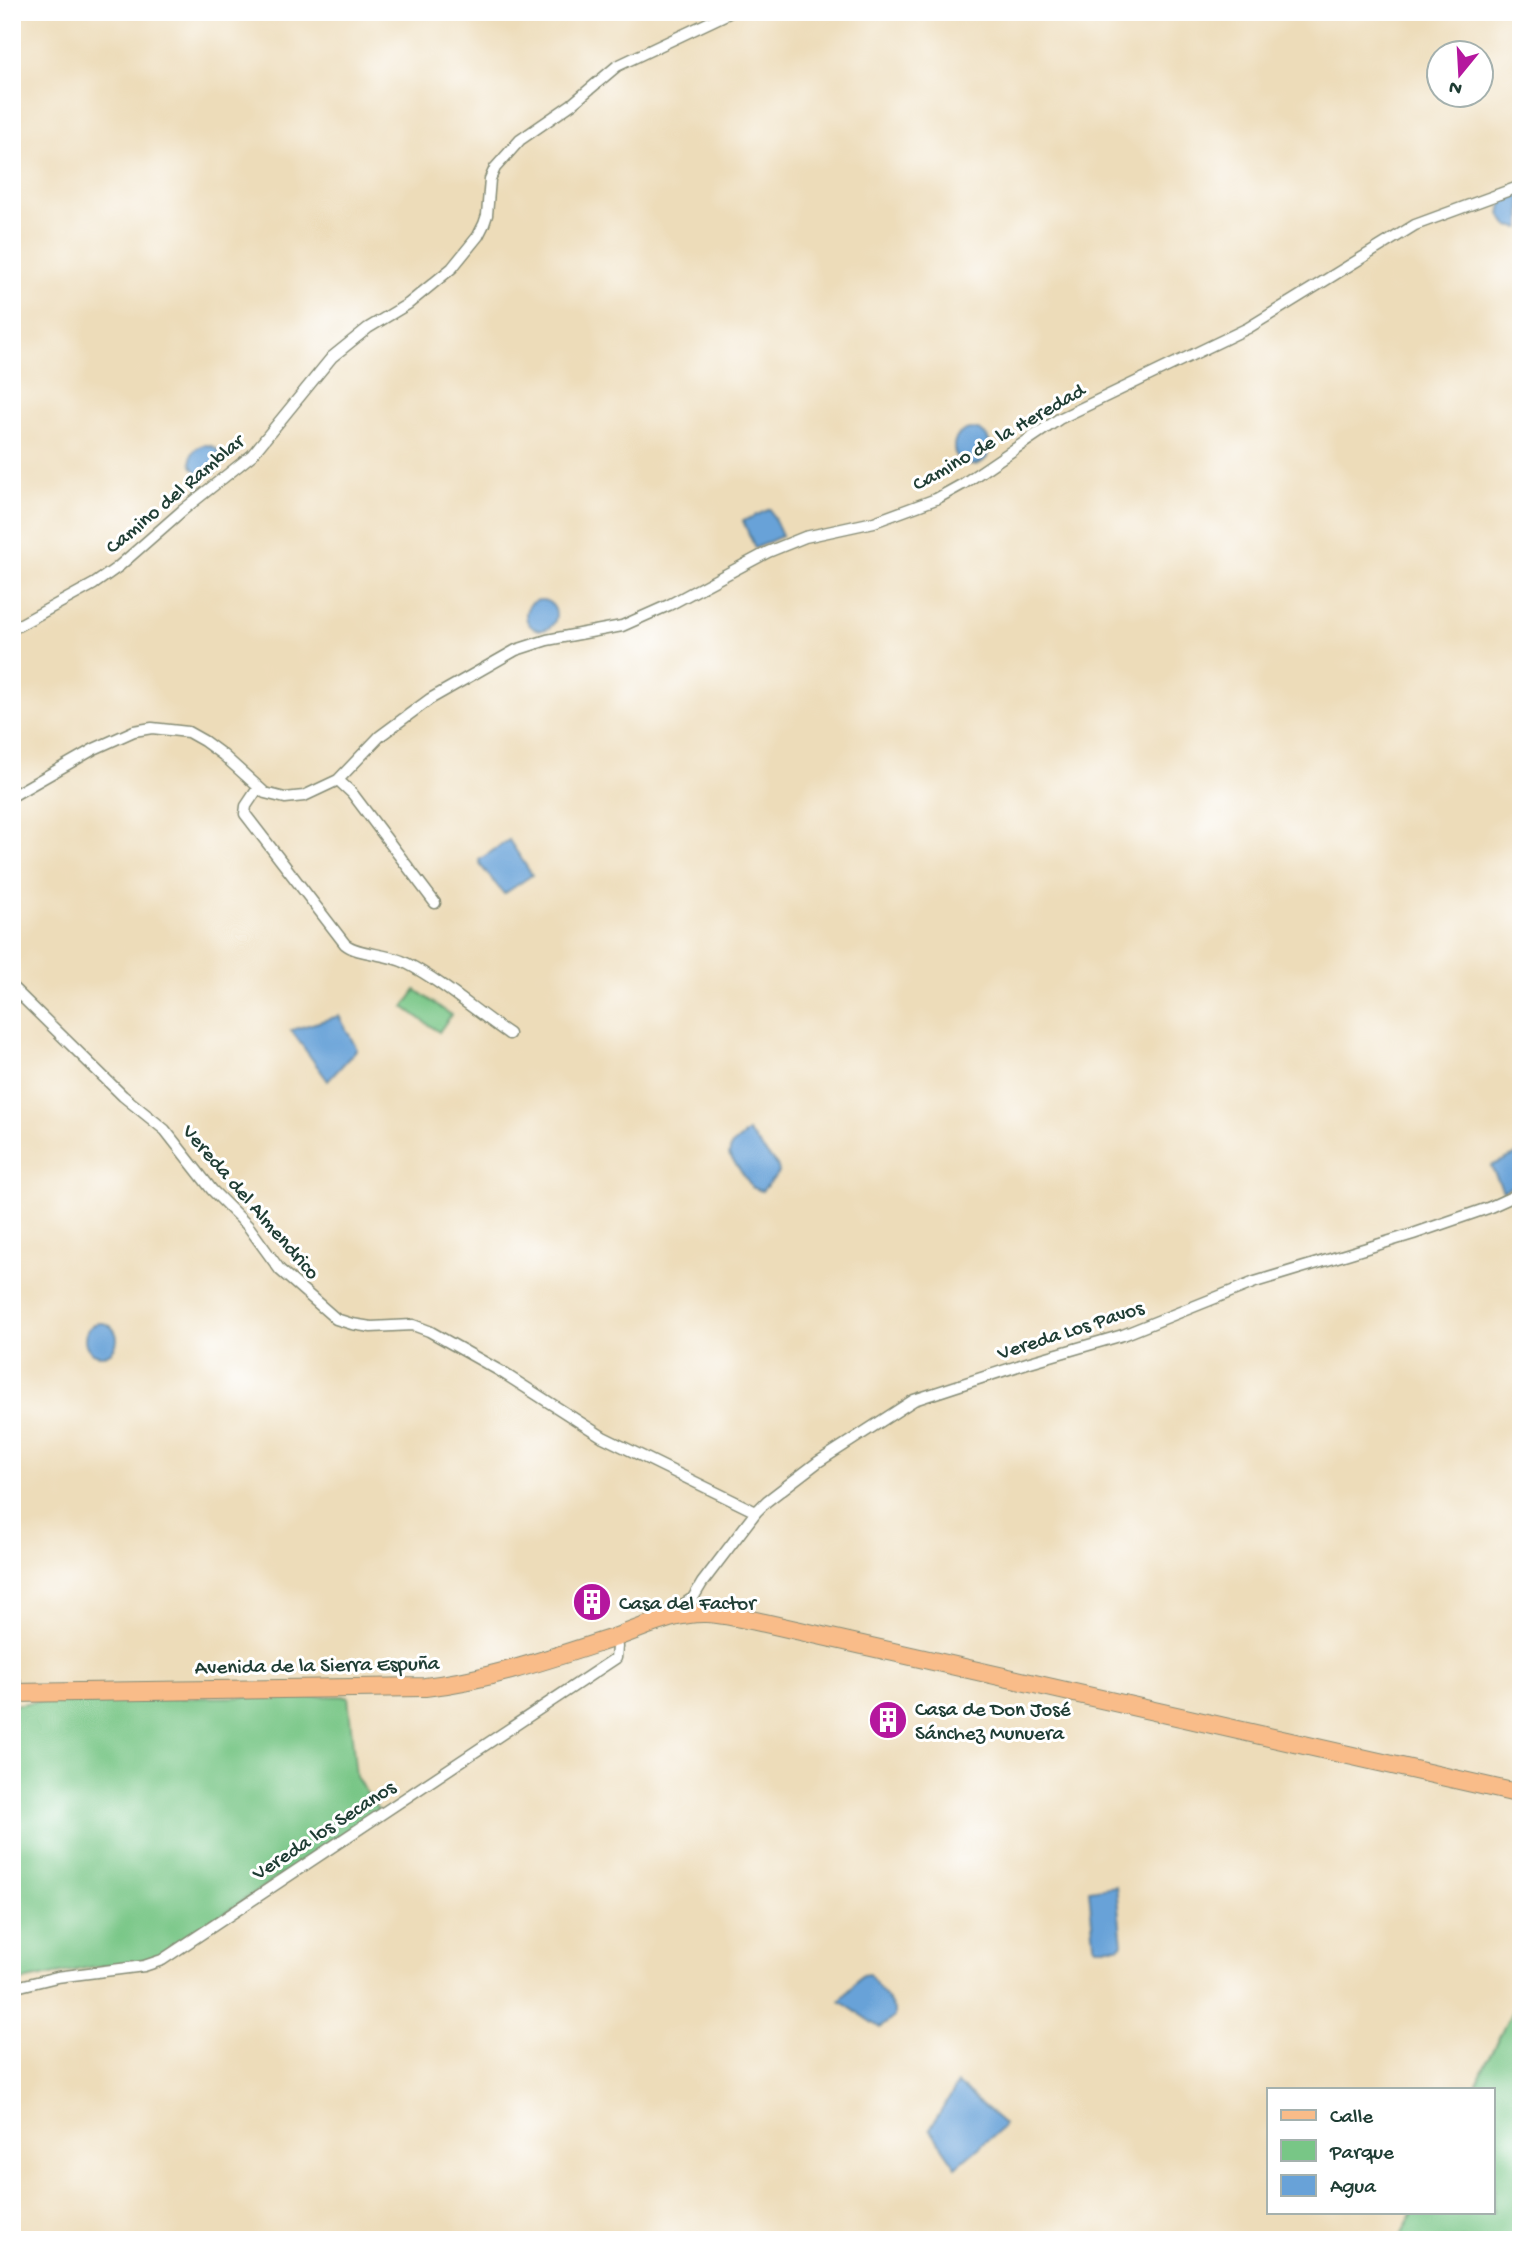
<svg xmlns="http://www.w3.org/2000/svg" width="1533" height="2252" font-family="'Gochi Hand',sans-serif">
<style>
.green{fill:#78c686;stroke:#4c825d;stroke-width:2}
.water{fill:#68a2d8;stroke:#447086;stroke-width:2}
.lines{fill:none;stroke-linecap:round;stroke-linejoin:round}
.minor-casing{stroke:#868c76;stroke-width:13}
.primary-casing{stroke:#868c76;stroke-width:20}
.minor{stroke:#fff;stroke-width:10}
.primary{stroke:#f9bc89;stroke-width:18}
.labels{text-anchor:middle;stroke-width:6;stroke-linejoin:round;paint-order:stroke}
.street-label{font-size:21px;fill:#1f3d34;stroke:#fff}
.poi-label{font-size:21px;fill:#1f3d34;stroke:#fff;text-anchor:start}
</style>
<rect width="100%" height="100%" fill="#fff"/>
<filter id="ink" filterUnits="userSpaceOnUse"><feTurbulence type="fractalNoise" baseFrequency=".0143" numOctaves="2"/><feDisplacementMap in="SourceGraphic" scale="14" xChannelSelector="R" yChannelSelector="G"/><feConvolveMatrix kernelMatrix="1 2 1 2 8 2 1 2 1" color-interpolation-filters="sRGB"/></filter>
<filter id="wash" filterUnits="userSpaceOnUse"><feTurbulence type="fractalNoise" baseFrequency=".00686" numOctaves="4" result="noise"/><feDisplacementMap in="SourceGraphic" scale="28" xChannelSelector="R" yChannelSelector="G"/><feGaussianBlur stdDeviation="1.57" result="paint"/><feColorMatrix in="noise" values="0 0 0 0 0 0 0 0 0 0 0 0 0 0 0 0 0 1.4 0 .05"/><feComposite in="paint" operator="in"/></filter>
<g filter="url(#wash)">
<rect width="100%" height="100%" fill="#eddcb9"/>
<!-- green -->
<path class="green" d="M 416,990 L 451,1015 L 439,1032 L 404,1007 Z
M 348,1696 L 356,1777 L 379,1811 L 159,1956 L 142,1963 L 91,1967 L 12,1983 L 12,1705 L 55,1699 Z
M 1521,1993 L 1521,2240 L 1399,2240 L 1413,2212 L 1493,2212 L 1493,2089 L 1473,2089 Z"/>
<!-- water -->
<path class="water" d="M 1512,195 L 1521,195 L 1521,228 L 1508,226 L 1500,214 L 1502,204 Z
M954 447a18 18 0 1 1 36 0a18 18 0 1 1-36 0Z
M191 460a15 15 0 1 1 30 0a15 15 0 1 1-30 0Z
M 770,509 L 782,536 L 755,548 L 743,521 Z
M526 615a15 15 0 1 1 30 0a15 15 0 1 1-30 0Z
M 509,840 L 532,875 L 504,894 L 481,866 L 479,860 Z
M 339,1016 L 357,1049 L 328,1081 L 291,1030 Z
M 748,1132 L 778,1167 L 779,1173 L 762,1191 L 753,1188 L 729,1155 L 731,1146 Z
M 1521,1152 L 1521,1182 L 1503,1191 L 1491,1166 Z
M85 1339a16 16 0 1 1 32 0a16 16 0 1 1-32 0Z
M 1116,1886 L 1122,1944 L 1118,1947 L 1096,1947 L 1094,1944 L 1089,1890 Z
M 869,1974 L 894,2009 L 894,2017 L 880,2028 L 840,2001 L 862,1975 Z
M 958,2084 L 1004,2124 L 1002,2128 L 956,2167 L 930,2129 Z"/>
</g>
<g filter="url(#ink)">
<g class="lines">
<!-- minor casing -->
<g class="minor-casing">
<path id="minor" d="M 12,629 L 94,584 L 118,567 L 183,510 L 252,455 L 332,357 L 368,328 L 408,304 L 452,268 L 478,236 L 484,224 L 487,215 L 490,179 L 495,168 L 520,140 L 572,104 L 617,66 L 731,12
M 338,780 L 352,793 L 435,903
M 258,788 L 246,806 L 245,814 L 345,944 C 358,955 388,953 406,963 C 443,982 475,1011 509,1034
M 12,796 L 94,749 L 134,731 L 152,728 L 188,732 L 204,741 L 223,755 L 265,793 L 285,798 L 304,796 L 338,780 L 380,736 L 430,699 L 516,650 L 547,640 L 622,626 L 669,605 L 768,552 L 805,537 L 874,522 L 936,499 L 963,484 L 1059,419 L 1248,328 L 1415,225 L 1521,186
M 12,987 L 123,1096 L 165,1130 L 212,1190 L 248,1226 L 280,1270 L 336,1319 L 352,1324 L 371,1327 L 413,1325 L 429,1331 L 500,1371 L 603,1437 L 756,1512
M 689,1614 L 693,1598 L 702,1583 L 756,1512 L 767,1501 L 818,1462 L 914,1400 L 1030,1362 L 1123,1335 L 1255,1282 L 1413,1234 L 1488,1208 L 1521,1193
M 666,1616 L 693,1598
M 12,1672 L 19,1693
M 12,1988 L 57,1977 L 144,1966 L 162,1960 L 616,1658 L 617,1647 L 614,1637"/>
</g>
<!-- primary casing -->
<g class="primary-casing">
<path id="primary" d="M 12,1693 L 425,1687 C 489,1680 552,1658 613,1638 C 643,1628 673,1612 706,1613 C 726,1614 746,1619 765,1623 L 1521,1794"/>
</g>
<!-- minor -->
<use href="#minor" class="minor"/>
<!-- primary -->
<use href="#primary" class="primary"/>
</g>
</g>
<!-- icons -->
<defs>
<g id="building-disc" transform="scale(2.0125)"><circle r="9.5" fill="#b5179e" stroke="#fff"/><path d="M-4-6H4V6H1V3H-1V6H-4ZM-2.5-4.3h1.7v1.8h-1.7ZM.8-4.3h1.7v1.8H.8ZM-2.5-1h1.7V.8h-1.7ZM.8-1h1.7V.8H.8Z" fill="#fff"/></g>
</defs>
<g fill-rule="evenodd">
<use href="#building-disc" x="592" y="1602"/>
<use href="#building-disc" x="888" y="1720"/>
</g>
<g class="labels">
<!-- street labels -->
<g class="street-label">
<text transform="translate(998 436) rotate(-30)" y="7">Camino de la Heredad</text>
<text transform="translate(174 493) rotate(-40)" y="7">Camino del Ramblar</text>
<text transform="translate(252 1201) rotate(49)" y="7">Vereda del Almendrico</text>
<text transform="translate(1070 1329) rotate(-18)" y="7">Vereda Los Pavos</text>
<text transform="translate(317 1664) rotate(-1)" y="7">Avenida de la Sierra Espuña</text>
<text transform="translate(323 1829) rotate(-33)" y="7">Vereda los Secanos</text>
</g>
<!-- poi labels -->
<g class="poi-label">
<text x="619" y="1609">Casa del Factor</text>
<text x="915" y="1715">Casa de Don José<tspan x="915" dy="24">Sánchez Munuera</tspan></text>
</g>
</g>
<!-- margin -->
<rect width="1533" height="2252" fill="none" stroke="#fff" stroke-width="42"/>
<!-- legend -->
<rect x="1267" y="2088" width="228" height="126" fill="#ffffff" stroke="#a5b1ae" stroke-width="2"/>
<rect x="1281" y="2110" width="35" height="10" fill="#f9bc89" stroke="#a5b1ae" stroke-width="2"/>
<text x="1330" y="2122" font-size="21" fill="#1f3d34">Calle</text>
<rect x="1281" y="2140" width="35" height="21" fill="#78c686" stroke="#a5b1ae" stroke-width="2"/>
<text x="1330" y="2158" font-size="21" fill="#1f3d34">Parque</text>
<rect x="1281" y="2175" width="35" height="21" fill="#68a2d8" stroke="#a5b1ae" stroke-width="2"/>
<text x="1330" y="2192" font-size="21" fill="#1f3d34">Agua</text>
<!-- north arrow -->
<g transform="translate(1460 74) rotate(198)"><circle r="33" fill="#ffffff" stroke="#a5b1ae" stroke-width="2"/>
<path d="M0-5L12 26L0 18L-12 26Z" fill="#b5179e"/>
<text y="-10" font-size="19" font-weight="bold" text-anchor="middle" fill="#1f3d34">N</text>
</g>
</svg>
